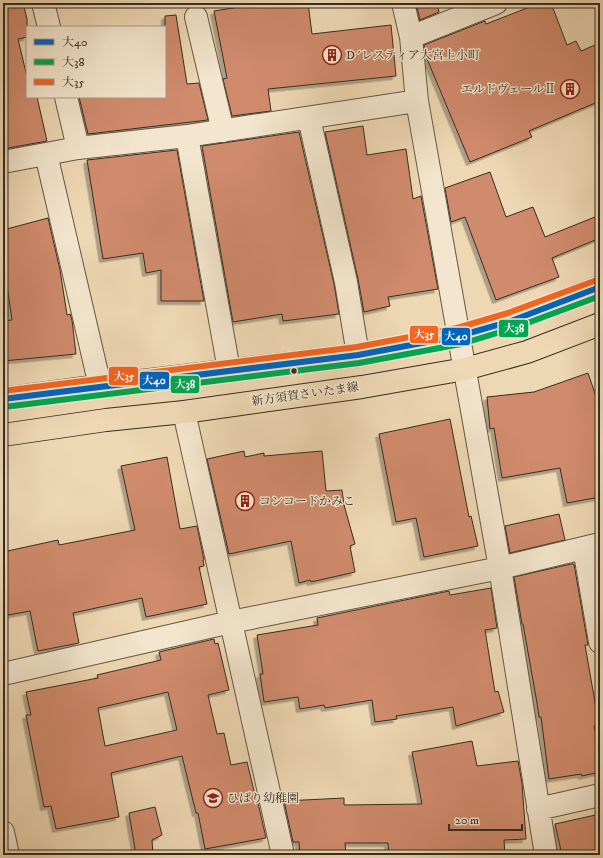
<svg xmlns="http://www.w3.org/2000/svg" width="603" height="858" font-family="'IM FELL DW Pica','Noto Serif JP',serif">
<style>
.building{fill:#d08b6d;stroke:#342c22;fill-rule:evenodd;filter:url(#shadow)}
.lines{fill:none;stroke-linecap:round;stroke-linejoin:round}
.minor-casing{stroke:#625746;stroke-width:24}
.major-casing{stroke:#342c22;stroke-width:24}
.minor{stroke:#f4e6ce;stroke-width:22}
.major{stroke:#eed8b3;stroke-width:22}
.bus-1-casing{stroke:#f4e6ce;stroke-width:9}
.bus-2-casing{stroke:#f4e6ce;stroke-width:9}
.bus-3-casing{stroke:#f4e6ce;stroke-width:9}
.bus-1{stroke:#0065bd;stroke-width:6}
.bus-2{stroke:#00a651;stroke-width:6}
.bus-3{stroke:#f26522;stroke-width:6}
.bus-dot{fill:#342c22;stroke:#f4e6ce;stroke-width:1.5}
.labels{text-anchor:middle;stroke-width:3;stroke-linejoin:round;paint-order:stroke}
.poi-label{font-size:12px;fill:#342c22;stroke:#f4e6ce;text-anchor:start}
.street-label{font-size:12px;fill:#342c22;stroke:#f4e6ce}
.line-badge{stroke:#f4e6ce;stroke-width:1.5}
.badge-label{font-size:11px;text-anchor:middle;font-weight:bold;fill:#fff}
</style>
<defs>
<filter id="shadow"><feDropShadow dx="-3.5" dy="3.5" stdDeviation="0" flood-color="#0004"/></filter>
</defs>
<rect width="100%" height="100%" fill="#eed8b3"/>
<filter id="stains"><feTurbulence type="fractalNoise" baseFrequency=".005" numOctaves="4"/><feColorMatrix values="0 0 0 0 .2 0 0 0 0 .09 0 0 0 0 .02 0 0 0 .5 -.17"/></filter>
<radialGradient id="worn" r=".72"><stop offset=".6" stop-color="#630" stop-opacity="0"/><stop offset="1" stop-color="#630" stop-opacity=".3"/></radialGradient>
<!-- building -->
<path class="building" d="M 3,3 L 23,3 L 27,19 L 27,37 L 18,39 L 27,77 L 27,97 L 37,97 L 47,141 L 3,149 Z
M 264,3 L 308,3 L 312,34 L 391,25 L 396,76 L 268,89 L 271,111 L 232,116 L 223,79 L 227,78 L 214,11 Z
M 416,3 L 437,3 L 439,12 L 420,20 Z
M 540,3 L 551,3 L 567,45 L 576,41 L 581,51 L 600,43 L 600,101 L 529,131 L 532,137 L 470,162 L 425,54 L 424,45 L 485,21 L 486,24 Z
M 176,15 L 187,84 L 199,83 L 208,120 L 88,134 L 79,97 L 165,97 L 165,16 Z
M 363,126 L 367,155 L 406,149 L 413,199 L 421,196 L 438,289 L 388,297 L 390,306 L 364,312 L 358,279 L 325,132 Z
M 299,132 L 334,284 L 339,314 L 283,321 L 282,314 L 233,322 L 202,146 Z
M 177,150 L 204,301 L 161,301 L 161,270 L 146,273 L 143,253 L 103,259 L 87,160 Z
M 490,172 L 506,217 L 533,207 L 545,237 L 600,215 L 600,238 L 552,258 L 559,277 L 496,300 L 465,217 L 451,222 L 445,188 Z
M 48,218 L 60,270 L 67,315 L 70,314 L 72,320 L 76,354 L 3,361 L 3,321 L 12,320 L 3,257 L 3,230 Z
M 588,373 L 600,408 L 600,497 L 567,503 L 560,468 L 502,478 L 494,428 L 490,429 L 487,397 L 534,392 Z
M 450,419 L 469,517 L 471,516 L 478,546 L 424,557 L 416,518 L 396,522 L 379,434 Z
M 244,451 L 245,457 L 264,453 L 264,456 L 322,451 L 326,491 L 342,490 L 344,505 L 355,544 L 350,546 L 355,572 L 311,582 L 310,580 L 299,583 L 291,541 L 229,554 L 207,459 Z
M 167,457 L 180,529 L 197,526 L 204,560 L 203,560 L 204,566 L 199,567 L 207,604 L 146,617 L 142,598 L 73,613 L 79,643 L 38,651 L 30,611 L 3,616 L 3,552 L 58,540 L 59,545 L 135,530 L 121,466 Z
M 559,514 L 565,540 L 510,553 L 505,526 Z
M 571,564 L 574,564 L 588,645 L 585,645 L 599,725 L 594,726 L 600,754 L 600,772 L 582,776 L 581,774 L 549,779 L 541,717 L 539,717 L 537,703 L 523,624 L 522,624 L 514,577 Z
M 491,588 L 497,628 L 485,630 L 495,692 L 498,691 L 504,712 L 456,726 L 453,707 L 396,716 L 397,719 L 375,722 L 372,700 L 325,708 L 324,705 L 300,709 L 298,697 L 264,702 L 260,674 L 263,674 L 257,635 L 318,625 L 317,618 L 449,591 L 450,595 Z
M 214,639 L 215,644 L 218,643 L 229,690 L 208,695 L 217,734 L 224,733 L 231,765 L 247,762 L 257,803 L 258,803 L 266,838 L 205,849 L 198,813 L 196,813 L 182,756 L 111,773 L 119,817 L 56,829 L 51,806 L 44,807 L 26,715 L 31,715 L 26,692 L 98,678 L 97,675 L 161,660 L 159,652 ZM 168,692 L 177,730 L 105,746 L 98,708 Z
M 472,741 L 477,766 L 518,761 L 522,783 L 526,839 L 504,840 L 505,855 L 389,855 L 388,843 L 345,843 L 346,855 L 300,855 L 299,842 L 293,842 L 284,801 L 344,798 L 344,805 L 422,804 L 412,752 Z
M 155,807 L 162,835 L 152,840 L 153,855 L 136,855 L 129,813 Z
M 600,814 L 600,855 L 562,855 L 555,824 Z"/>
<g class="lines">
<!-- minor casing -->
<g class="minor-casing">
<path id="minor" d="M 43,3 L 49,27
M 403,3 L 411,37 L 417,101 L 500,568 L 546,855
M 196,17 L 223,131
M 411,37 L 496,3
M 66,97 L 78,148
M 309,118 L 346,282 L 358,355
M 187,136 L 229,370
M 46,154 L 100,386
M 3,162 L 78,148 L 187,136 L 417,101
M 184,412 L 283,855
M 584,548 L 600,642
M 3,674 L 231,622 L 500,568 L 600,544
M 538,809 L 600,795
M 3,832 L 8,855"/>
</g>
<!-- major casing -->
<g class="major-casing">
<path id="major" d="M 3,399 L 100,386 L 358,355 L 459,336 L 511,321 L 600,287
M 3,435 L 106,420 L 184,412 L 362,387 L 465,369 L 527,352 L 600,324"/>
</g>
<!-- minor -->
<use href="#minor" class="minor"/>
<!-- major -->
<use href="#major" class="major"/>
<!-- bus-1 casing -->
<g class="bus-1-casing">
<path id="bus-1" d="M 3,399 L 358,355 L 459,336 L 511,321 L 600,287"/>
</g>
<!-- bus-2 casing -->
<g class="bus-2-casing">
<path id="bus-2" d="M 4,407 L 359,363 L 461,344 L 514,328 L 600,296"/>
</g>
<!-- bus-3 casing -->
<g class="bus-3-casing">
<path id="bus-3" d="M 3,391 L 357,347 L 457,328 L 508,313 L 597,280"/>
</g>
<!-- bus-1 -->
<use href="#bus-1" class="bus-1"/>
<!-- bus-2 -->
<use href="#bus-2" class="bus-2"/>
<!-- bus-3 -->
<use href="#bus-3" class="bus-3"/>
</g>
<!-- icons -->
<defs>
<g id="building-ring" transform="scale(1)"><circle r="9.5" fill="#f4e6ce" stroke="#8f2418" stroke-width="1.5"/><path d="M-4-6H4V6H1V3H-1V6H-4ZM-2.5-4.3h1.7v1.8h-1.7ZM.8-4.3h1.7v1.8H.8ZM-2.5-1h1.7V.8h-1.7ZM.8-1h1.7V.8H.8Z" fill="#8f2418"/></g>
<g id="school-ring" transform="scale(1)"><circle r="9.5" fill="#f4e6ce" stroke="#8f2418" stroke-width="1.5"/><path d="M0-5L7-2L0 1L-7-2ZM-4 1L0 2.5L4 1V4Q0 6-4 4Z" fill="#8f2418"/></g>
</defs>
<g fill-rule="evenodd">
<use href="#building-ring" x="332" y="55"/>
<use href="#building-ring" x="570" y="89"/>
<use href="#building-ring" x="245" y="501"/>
<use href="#school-ring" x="213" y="798"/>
</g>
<!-- markers -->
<circle class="bus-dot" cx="294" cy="371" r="3.5"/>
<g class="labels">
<!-- poi labels -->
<g class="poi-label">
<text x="346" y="59">D´レスティア大宮上小町</text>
<text x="556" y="93" text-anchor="end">エルドヴェールⅡ</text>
<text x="259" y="505">コンコードかみこ</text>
<text x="227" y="802">ひばり幼稚園</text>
</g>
<!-- street labels -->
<g class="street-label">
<text transform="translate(305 394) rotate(-8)" y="4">新方須賀さいたま線</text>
</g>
</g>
<g class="line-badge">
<rect x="498" y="319" width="31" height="19" rx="4" fill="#00a651"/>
<rect x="409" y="325" width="30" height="19" rx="4" fill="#f26522"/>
<rect x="441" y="327" width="30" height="19" rx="4" fill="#0065bd"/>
<rect x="108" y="366" width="31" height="20" rx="4" fill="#f26522"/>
<rect x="139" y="371" width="31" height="19" rx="4" fill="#0065bd"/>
<rect x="170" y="375" width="30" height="19" rx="4" fill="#00a651"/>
</g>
<g class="badge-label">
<text x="514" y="332">大38</text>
<text x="424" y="338">大35</text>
<text x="456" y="340">大40</text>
<text x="124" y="380">大35</text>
<text x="154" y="384">大40</text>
<text x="185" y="388">大38</text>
</g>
<!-- margin -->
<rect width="603" height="858" fill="none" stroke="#eed8b3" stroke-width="16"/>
<rect x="4" y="4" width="595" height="850" fill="none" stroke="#342c22" stroke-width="2"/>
<rect x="8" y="8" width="587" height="842" fill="none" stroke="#342c22"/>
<!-- legend -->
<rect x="26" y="26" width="140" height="72" fill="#f4e6ce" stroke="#a79c89"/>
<rect x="34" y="39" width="20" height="6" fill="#0065bd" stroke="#a79c89"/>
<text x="62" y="46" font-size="12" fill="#342c22">大40</text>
<rect x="34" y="59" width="20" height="6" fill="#00a651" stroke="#a79c89"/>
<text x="62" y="66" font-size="12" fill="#342c22">大38</text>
<rect x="34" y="79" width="20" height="6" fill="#f26522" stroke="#a79c89"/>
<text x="62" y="86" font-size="12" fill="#342c22">大35</text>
<!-- scale -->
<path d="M449 824v6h73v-6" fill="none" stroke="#342c22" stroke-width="2"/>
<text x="455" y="824" font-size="12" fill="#342c22" stroke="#f4e6ce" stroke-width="3" paint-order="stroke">20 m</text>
<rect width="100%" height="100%" filter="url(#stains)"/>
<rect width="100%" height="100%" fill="url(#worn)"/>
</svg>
